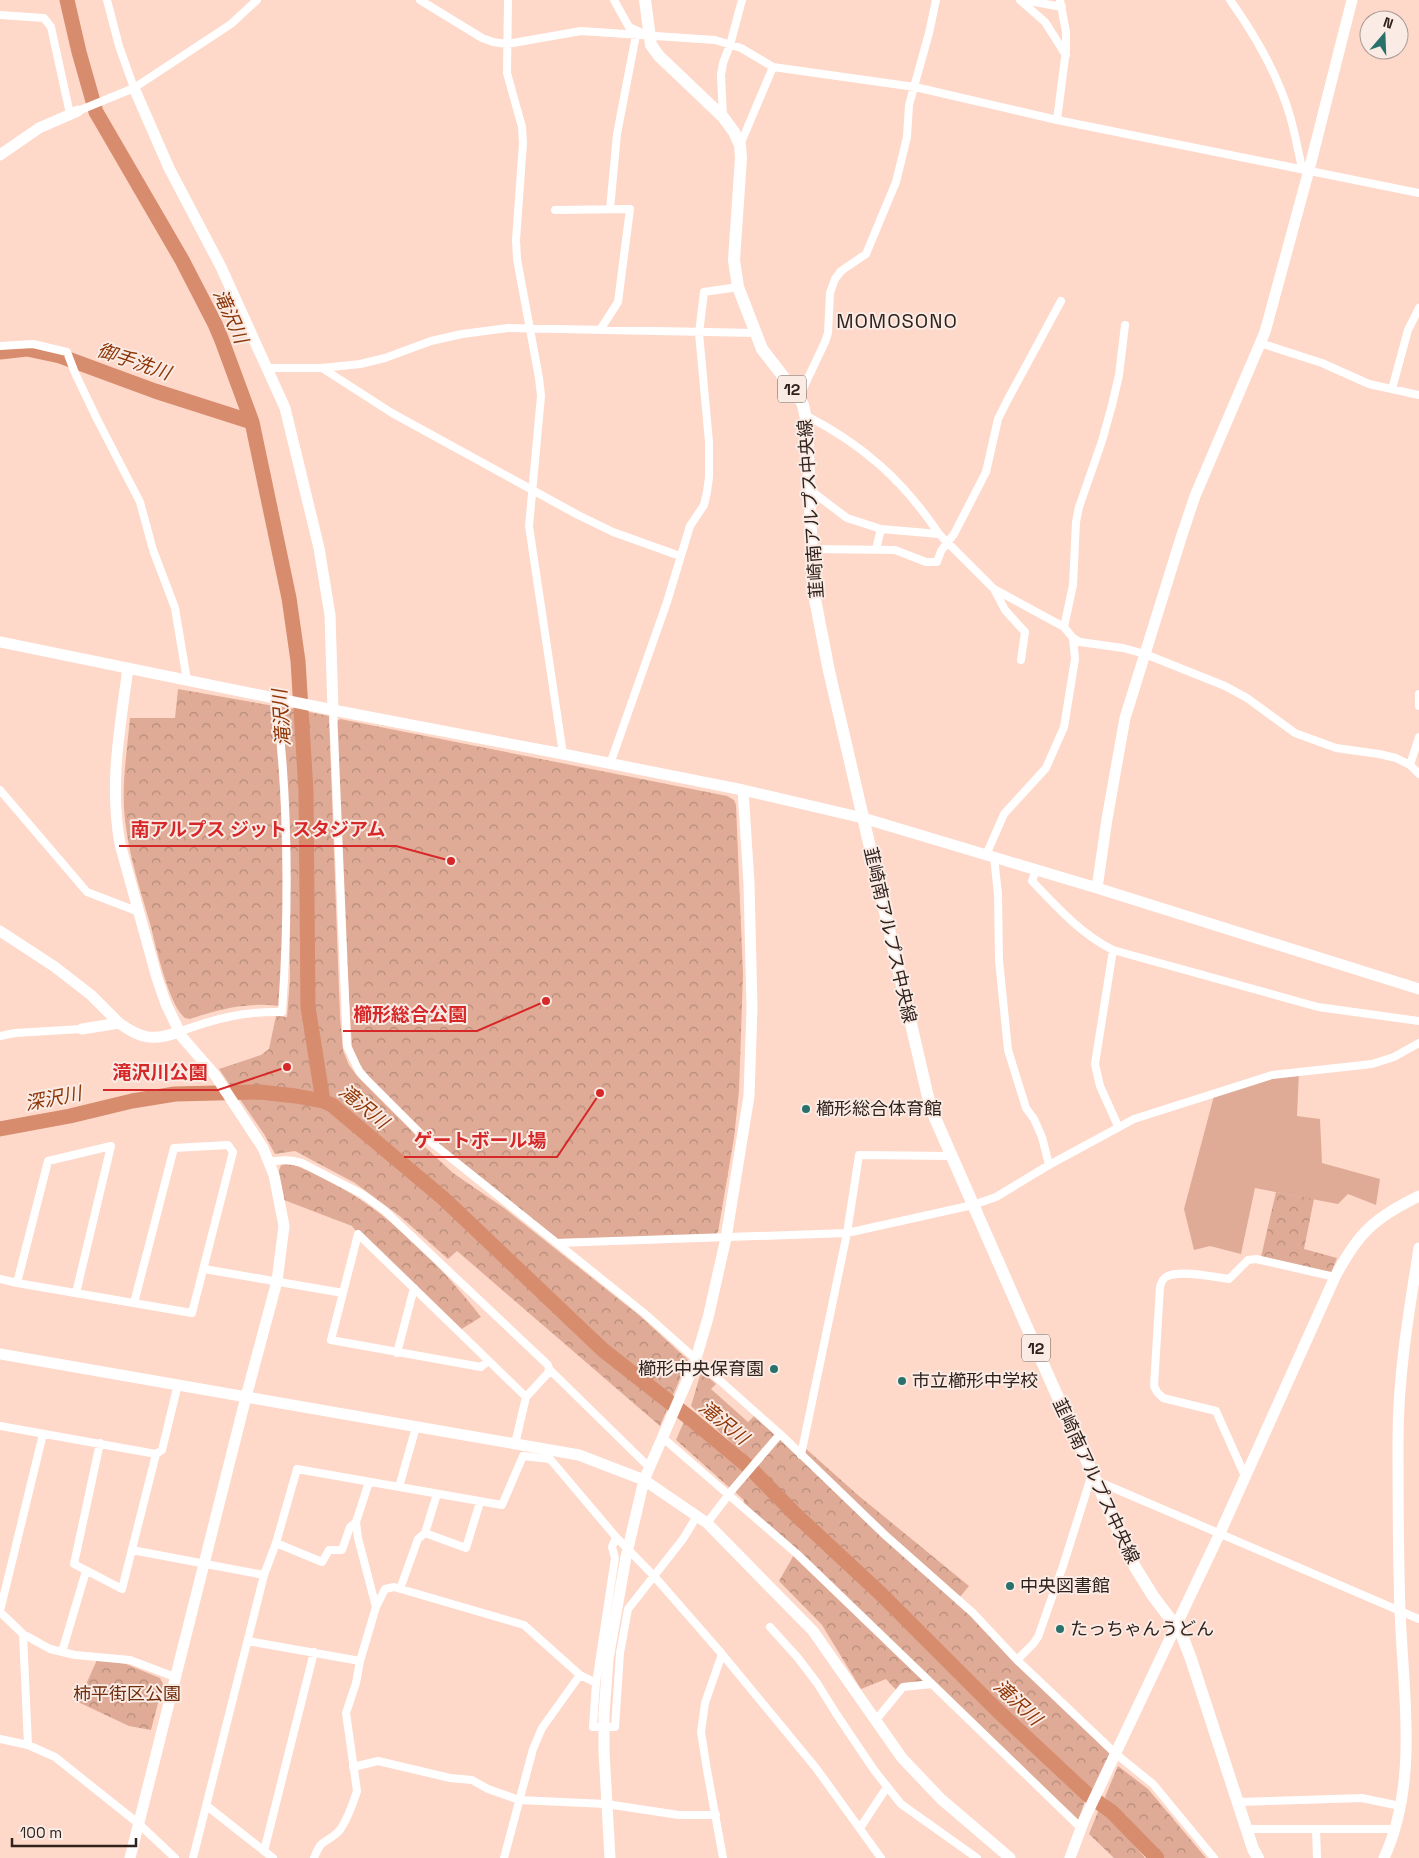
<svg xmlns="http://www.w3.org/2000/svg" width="1419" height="1858" font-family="'Space Grotesk','Noto Sans JP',sans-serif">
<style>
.green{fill:#dfab96}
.park{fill:url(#park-crowns)}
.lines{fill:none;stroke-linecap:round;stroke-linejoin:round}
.river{stroke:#d78c6e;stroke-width:15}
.street{stroke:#fff;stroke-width:8}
.secondary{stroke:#fff;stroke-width:11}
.primary{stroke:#fff;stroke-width:12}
.poi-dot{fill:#29726b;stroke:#faebe5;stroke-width:2}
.labels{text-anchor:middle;stroke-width:4;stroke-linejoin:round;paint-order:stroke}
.shield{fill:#faebe5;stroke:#6c5e58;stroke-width:1}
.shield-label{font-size:16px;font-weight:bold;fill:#2f211c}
.street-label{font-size:18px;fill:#2f211c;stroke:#faebe5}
.poi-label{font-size:18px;fill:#2f211c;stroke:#faebe5;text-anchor:start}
.park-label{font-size:18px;fill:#702d0c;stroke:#faebe5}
.water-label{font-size:19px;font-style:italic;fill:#8e3504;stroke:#faebe5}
.quarter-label{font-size:20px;letter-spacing:1px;fill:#2f211c;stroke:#faebe5}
.leader{fill:none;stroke:#d62828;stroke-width:2}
.callout-dot{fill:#d62828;stroke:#faebe5;stroke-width:2}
.callout-label{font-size:19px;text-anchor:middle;font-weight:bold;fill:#d62828;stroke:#faebe5;stroke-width:4;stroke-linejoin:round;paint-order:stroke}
</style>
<defs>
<pattern id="park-crowns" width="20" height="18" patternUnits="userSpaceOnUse" patternTransform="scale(1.25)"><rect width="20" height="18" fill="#dfab96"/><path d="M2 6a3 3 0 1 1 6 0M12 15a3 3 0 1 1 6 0" fill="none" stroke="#b58b7a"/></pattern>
</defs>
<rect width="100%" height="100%" fill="#fed8c9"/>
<!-- green -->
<path class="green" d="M 1299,1071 L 1297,1116 L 1320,1119 L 1322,1163 L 1380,1179 L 1376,1205 L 1348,1194 L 1338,1204 L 1255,1188 L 1241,1254 L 1210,1246 L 1194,1250 L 1184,1209 L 1215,1092 Z"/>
<!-- park -->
<path class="park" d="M 178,689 L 274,706 C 276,741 280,777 281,812 C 283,877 284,941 279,1006 C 248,1002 219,1009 190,1019 C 186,1018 186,1019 183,1016 C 169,1003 156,948 151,927 C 141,892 129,857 125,820 C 121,786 127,752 130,718 L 175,718 Z
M 280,706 L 329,716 L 340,1017 L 343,1050 L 349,1065 L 358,1077 L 411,1130 L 425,1147 L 453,1173 L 504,1208 L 640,1316 L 688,1360 L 660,1426 L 457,1251 L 448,1259 L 401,1217 L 355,1183 L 295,1151 L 275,1154 L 264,1134 L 219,1069 L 261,1055 L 269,1049 L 276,1016 L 287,1017 L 290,979 L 287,808 Z
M 340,719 L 727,796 L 734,800 L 736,805 L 743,975 L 739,1091 L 734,1138 L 718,1232 L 715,1235 L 556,1239 L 459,1163 L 413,1122 L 362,1070 L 352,1047 L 342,882 L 336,722 Z
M 288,1163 C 367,1190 431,1253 481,1317 L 460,1330 L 358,1234 L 352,1226 L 284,1200 L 278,1173 L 281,1165 Z
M 1276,1192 L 1314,1199 L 1304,1249 L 1337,1258 L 1331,1273 L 1261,1257 Z
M 701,1372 L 716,1384 L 711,1389 L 748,1422 L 754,1416 L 775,1435 L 752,1461 L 691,1406 Z
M 685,1419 L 744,1471 L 731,1489 L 676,1440 Z
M 780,1434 L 970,1610 L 1116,1754 L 1094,1800 L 1002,1715 L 888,1601 L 795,1514 L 764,1481 L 755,1463 Z
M 805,1448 L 859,1496 L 969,1586 L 959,1598 L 887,1535 L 803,1453 Z
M 749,1475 L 958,1674 L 955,1679 L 965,1682 L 1086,1798 L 1078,1821 L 932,1682 L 897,1691 L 886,1679 L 861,1689 L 822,1625 L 779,1581 L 795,1553 L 743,1507 L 744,1500 L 735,1492 Z
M 97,1660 L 126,1664 L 160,1678 L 163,1684 L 151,1730 L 129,1726 L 78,1702 Z
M 1118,1766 L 1148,1789 L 1206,1858 L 1165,1858 L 1131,1824 L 1126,1815 L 1121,1814 L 1105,1797 Z
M 1099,1809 L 1123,1831 L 1145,1858 L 1114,1858 L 1089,1834 Z"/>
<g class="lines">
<!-- river -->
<path class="river" d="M 67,0 L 79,52 L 96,112 L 182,260 L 215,324 L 221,338 L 252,422 L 289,598 L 298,661 L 306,791 L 308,1007 L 323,1101
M 0,352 L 27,349 L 60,356 L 155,391 L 252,422
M 0,1129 L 70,1116 L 132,1101 L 175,1094 L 260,1092 L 296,1096 L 323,1101 L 332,1105 L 443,1198 L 603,1350 L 691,1419 L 750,1468 L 795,1514 L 881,1594 L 997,1710 L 1088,1795 L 1112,1812 L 1157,1858"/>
<!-- street -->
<path class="street" d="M 107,0 L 119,46 L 134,88
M 420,0 L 482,38 L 493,42 L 507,44 L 581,31 L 715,40 L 741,48 L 773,67 L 915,87 L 1057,120 L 1419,193
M 508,0 L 507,73 L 522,127 L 523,143 L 516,240 L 517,259 L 539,378 L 541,396 L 529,526 L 563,754
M 614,0 L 629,27 L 642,33
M 1020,0 L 1045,22 L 1066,55
M 1024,0 L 1062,7
M 1230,0 C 1255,35 1278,75 1290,116 C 1295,133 1298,151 1302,168
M 0,15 L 44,18 L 51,27 L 70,114
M 78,111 L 134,88 L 231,24 L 257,0
M 723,117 L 721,75 L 723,63 L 730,45 L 742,0
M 1057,120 L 1066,50 L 1066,32 L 1060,0
M 740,145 L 773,67
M 610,209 L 617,134 L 636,35
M 555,210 L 630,209 L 618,302 L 600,330
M 1260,343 L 1322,363 L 1369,384 L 1419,395
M 0,346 L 33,344 L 67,352 L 75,373 L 97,419 L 140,502 L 153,550 L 175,608 L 187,680
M 268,368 L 322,368 L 360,364 L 385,358 L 431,341 L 462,334 L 508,328 L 756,333
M 322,368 L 392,413 L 578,515 L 613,532 L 680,556
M 1392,389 L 1408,330 L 1419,308
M 799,397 L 825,342 L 828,333 L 830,293 L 835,279 L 841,271 L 866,254 L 896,182 L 907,137 L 909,105 L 929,33 L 936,0
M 805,415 C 862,444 903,480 939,534
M 810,490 L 847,518 L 881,529 L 939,534 L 994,589 L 1064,627 L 1073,638 L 1075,659 L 1064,727 L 1046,768 L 1004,814 L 986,855
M 812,549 L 895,550 L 926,562 L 937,562 L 941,551 L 954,534 L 986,472 L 998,419 L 1007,401 L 1061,301
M 876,549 L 881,529
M 994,589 L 1005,610 L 1025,632 L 1021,660
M 1064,627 L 1073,585 L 1076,522 L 1079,507 L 1102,441 L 1112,405 L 1119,375 L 1125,325
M 1073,638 L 1080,642 L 1123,648 L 1145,654 L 1225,686 L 1247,698 L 1295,733 L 1336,748 L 1379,754 L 1396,758 L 1410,765 L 1419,774
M 1419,694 L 1419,706
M 333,710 L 347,1046 L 359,1071 L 366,1079 L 421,1134 L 644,1313 L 780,1434 L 885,1535 L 973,1613 L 1017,1660 L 1116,1754 L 1153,1784 L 1214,1858
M 610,764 L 667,602 L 690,526 L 704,505 L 707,492 L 709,477 L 709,442 L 699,333 L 704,292 L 738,287
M 1410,765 L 1419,737
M 0,790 L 87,892 L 139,912
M 994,857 L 998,894 L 999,960 L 1008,1050 L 1026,1108 L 1034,1119 L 1042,1137 L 1049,1165
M 1036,870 L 1032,881 C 1057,907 1081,934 1113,950 L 1318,1007 L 1419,1021
M 1113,950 L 1095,1064 L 1100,1086 L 1118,1126
M 179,1032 C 213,1019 245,1011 282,1012 C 289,909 289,801 276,698
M 0,1036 L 15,1033 L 82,1029
M 269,1162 C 281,1160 290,1159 302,1163 L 362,1194 L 384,1210 L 548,1365 L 549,1369 L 548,1373 L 526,1397 L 515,1444
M 557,1243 L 847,1233 L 973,1205 L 996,1197 L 1049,1165 L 1134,1119 L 1272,1075 L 1372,1064 L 1394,1057 L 1419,1043
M 204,1269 L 343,1293
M 0,1279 L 17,1283 L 192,1313 L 233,1152 L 228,1145 L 174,1148 L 134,1303
M 17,1283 L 48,1161 L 111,1146 L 76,1293
M 397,1353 L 414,1288
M 488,1361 L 481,1367 L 331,1340 L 358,1234 L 526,1397
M 549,1369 L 650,1468
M 0,1426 L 156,1454 L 122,1589 L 74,1564 L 100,1443
M 663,1438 L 797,1554 L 932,1684
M 156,1454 L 162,1450 L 178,1384
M 801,1455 L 847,1233 L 859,1155 L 952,1156
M 1245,1476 L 1216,1411 L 1163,1398 L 1157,1392 L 1154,1386 L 1160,1287 C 1161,1284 1162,1279 1166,1277 C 1177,1269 1215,1277 1229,1279 L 1248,1260 L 1256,1259 L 1335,1277
M 1097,1481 L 1419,1619
M 369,1482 L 356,1522 L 358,1538 L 376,1607
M 399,1487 L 416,1427
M 437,1494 L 425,1533 L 466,1548 L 480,1502
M 707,1523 L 733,1489 L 780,1434
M 616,1537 L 612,1547 L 615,1558 L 596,1683 L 593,1727 L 615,1727 L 620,1653 L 628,1609 L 683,1539 L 697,1516
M 276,1543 L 322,1562 L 329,1550 L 342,1550 L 350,1527 L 356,1522
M 132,1550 L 264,1575
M 400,1589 L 418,1539 L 425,1533
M 0,1611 L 43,1434
M 0,1612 L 23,1634 L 50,1649 L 75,1655 L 130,1660 L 175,1677
M 770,1627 L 798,1658 L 817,1683 L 837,1715 L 874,1770 L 901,1804 L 977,1858
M 23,1634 L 28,1745
M 248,1641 L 360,1661
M 62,1652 L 86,1571
M 722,1654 L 705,1703 L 701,1732 L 707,1770 L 723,1858
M 1017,1660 L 1033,1644 L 1038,1637 L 1063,1566 L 1092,1474
M 875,1721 L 903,1687 L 932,1684 L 1081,1828
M 0,1739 L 28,1745 L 55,1757 L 139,1824 L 175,1858
M 353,1767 L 378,1761 L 450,1778 L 472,1780 L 488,1789 L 519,1800 L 606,1804 L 679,1815 L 716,1815
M 1238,1802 L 1362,1798 L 1400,1806
M 207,1806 L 273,1858
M 860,1828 L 887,1787
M 1247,1829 L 1395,1829
M 1316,1829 L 1317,1858
M 264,1851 L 314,1652
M 193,1858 L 264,1575 L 276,1543 L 297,1469 L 502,1505 L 523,1456 L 550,1459 L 616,1537 L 654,1576 L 722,1654 L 816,1768 L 881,1858
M 314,1858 C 322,1838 323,1845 337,1833 C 345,1826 354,1801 357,1791 L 346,1713 L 356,1683 L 360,1661 L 376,1607 L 385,1589 L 394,1587 L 524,1625 L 580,1675 L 596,1683
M 504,1858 L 533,1749 L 542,1728 L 580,1675"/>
<!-- secondary -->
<path class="secondary" d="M 134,88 L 169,168 L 221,267 L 285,408 L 319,548 L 330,615 L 333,710
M 0,155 L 39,128 L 78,111
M 0,642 L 333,710 L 563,754 L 743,790 L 863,818 L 1097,888 L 1419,989
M 128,668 C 120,728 109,784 120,844 L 157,978 L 166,1004 L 182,1037 L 215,1075 L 263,1148 L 274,1175 L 284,1226 L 277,1281 L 246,1397 L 130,1858
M 1097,888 L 1107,819 L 1125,718 L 1181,538 L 1195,496 L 1265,332 L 1309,170 L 1352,0
M 0,931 L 55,967 L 91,995 L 119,1023
M 82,1029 L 119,1023 C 141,1039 153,1041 179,1032
M 0,1354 L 579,1455 L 644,1480 L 707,1523 L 813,1631 L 902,1758 L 941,1799 L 1010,1858
M 610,1858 L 604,1751 L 604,1714 L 608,1659 L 626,1557 L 644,1480 L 694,1365 L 708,1318 L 726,1238 L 749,1096 L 752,1008 L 749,883 L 743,790
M 1070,1858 L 1084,1820 L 1220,1533 L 1335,1277 C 1358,1233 1374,1218 1419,1196
M 1384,1858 C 1419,1782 1403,1692 1400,1611 C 1398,1554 1398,1497 1398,1440 C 1398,1375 1409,1311 1419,1248"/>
<!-- primary -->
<path class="primary" d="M 645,0 L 651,45 L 659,56 L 723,117 L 734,132 L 740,145 L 741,158 L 734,260 L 738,287 L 762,349 L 799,397 L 803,405 L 807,423 L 813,589 L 829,671 L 928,1097 L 935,1118 L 1051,1382 L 1135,1567 L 1153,1596 L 1181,1633 L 1191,1659 L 1253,1849 L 1258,1858"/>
</g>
<!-- markers -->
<g class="poi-dot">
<circle cx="806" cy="1109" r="5"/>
<circle cx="774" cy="1369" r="5"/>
<circle cx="902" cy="1381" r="5"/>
<circle cx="1010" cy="1586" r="5"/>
<circle cx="1060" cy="1629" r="5"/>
</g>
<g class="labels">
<!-- shield labels -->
<g class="shield">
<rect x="778" y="375.5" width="28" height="27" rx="4"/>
<rect x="1022" y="1334.5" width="28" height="27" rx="4"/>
</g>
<g class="shield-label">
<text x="792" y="395">12</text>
<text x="1036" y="1354">12</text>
</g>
<!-- street labels -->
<g class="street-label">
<text transform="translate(811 509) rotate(-94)" y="6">韮崎南アルプス中央線</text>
<text transform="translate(890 935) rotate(77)" y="6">韮崎南アルプス中央線</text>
<text transform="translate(1096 1481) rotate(65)" y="6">韮崎南アルプス中央線</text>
</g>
<!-- poi labels -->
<g class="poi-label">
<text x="816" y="1115">櫛形総合体育館</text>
<text x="764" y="1375" text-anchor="end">櫛形中央保育園</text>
<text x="912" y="1387">市立櫛形中学校</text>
<text x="1020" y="1592">中央図書館</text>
<text x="1070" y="1635">たっちゃんうどん</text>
</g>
<!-- park labels -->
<g class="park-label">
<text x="127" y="1700">柿平街区公園</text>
</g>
<!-- water labels -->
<g class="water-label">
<text transform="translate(231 316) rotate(66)" y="7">滝沢川</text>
<text transform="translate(134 361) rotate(19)" y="7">御手洗川</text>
<text transform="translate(281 718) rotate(-94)" y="7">滝沢川</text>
<text transform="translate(53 1098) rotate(-11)" y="7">深沢川</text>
<text transform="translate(364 1106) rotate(39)" y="7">滝沢川</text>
<text transform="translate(724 1422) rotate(39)" y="7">滝沢川</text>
<text transform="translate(1018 1702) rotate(43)" y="7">滝沢川</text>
</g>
<!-- quarter labels -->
<g class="quarter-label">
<text x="897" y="328">MOMOSONO</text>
</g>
</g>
<!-- callouts -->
<path class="leader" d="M451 861L396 846H119M546 1001L477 1031H343M287 1067L218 1090H103M600 1093L557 1157H404"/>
<g class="callout-dot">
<circle cx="451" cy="861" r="5"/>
<circle cx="546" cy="1001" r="5"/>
<circle cx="287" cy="1067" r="5"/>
<circle cx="600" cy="1093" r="5"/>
</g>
<g class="callout-label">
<text x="258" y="836">南アルプス ジット スタジアム</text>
<text x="410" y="1021">櫛形総合公園</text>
<text x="160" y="1079">滝沢川公園</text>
<text x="480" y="1147">ゲートボール場</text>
</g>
<!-- north arrow -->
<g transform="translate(1384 35) rotate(19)"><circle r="24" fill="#faebe5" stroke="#a99a95"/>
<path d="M0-4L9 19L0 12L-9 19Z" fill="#29726b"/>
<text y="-8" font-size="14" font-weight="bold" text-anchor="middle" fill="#2f211c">N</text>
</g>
<!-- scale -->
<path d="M12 1838v8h124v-8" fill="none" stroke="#2f211c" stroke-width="2.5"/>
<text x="20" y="1838" font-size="15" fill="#2f211c" stroke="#faebe5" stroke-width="4" paint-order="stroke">100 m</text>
</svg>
